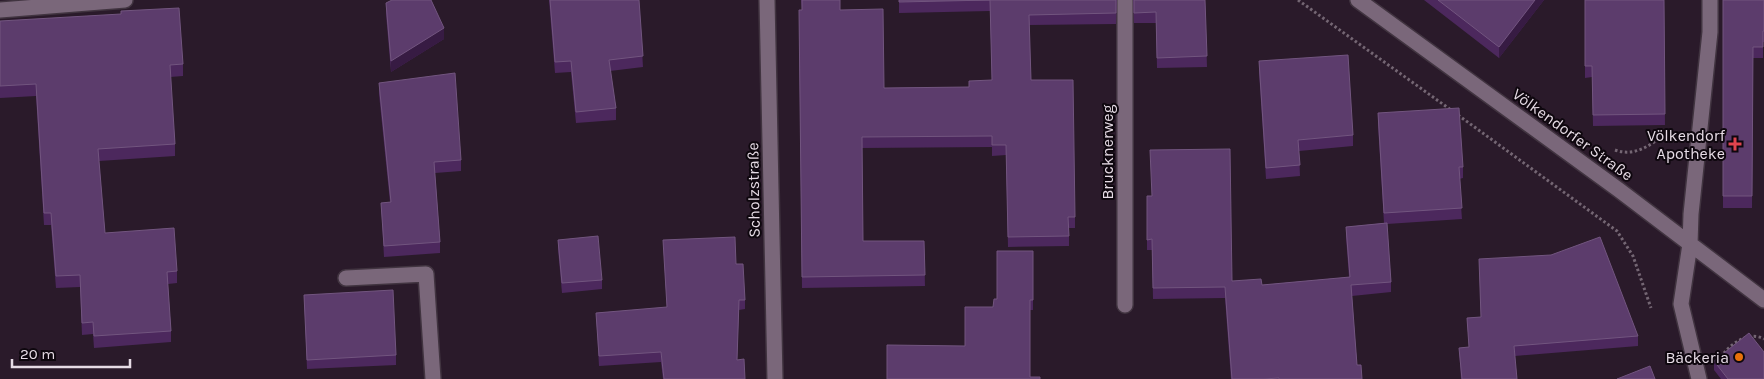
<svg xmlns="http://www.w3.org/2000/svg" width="1764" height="379" font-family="Karla,sans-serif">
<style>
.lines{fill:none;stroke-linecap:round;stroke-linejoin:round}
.lane-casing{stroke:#413440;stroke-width:18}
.street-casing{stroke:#413440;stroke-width:18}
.path{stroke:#746673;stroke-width:3;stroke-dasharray:2.5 2.5;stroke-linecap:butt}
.lane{stroke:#7a677a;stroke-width:15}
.street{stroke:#7a677a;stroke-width:15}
.wall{fill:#4c285d}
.shaded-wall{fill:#371b43}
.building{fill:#5c3c6c;stroke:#72557f}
.health-dot{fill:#e0444e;stroke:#0e070e;stroke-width:2}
.food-dot{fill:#e8710a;stroke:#0e070e;stroke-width:2}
.labels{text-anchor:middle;stroke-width:4;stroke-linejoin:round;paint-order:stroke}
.street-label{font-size:16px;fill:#e6dbe5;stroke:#0e070e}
.poi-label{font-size:16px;fill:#e6dbe5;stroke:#0e070e;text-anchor:end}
</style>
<rect width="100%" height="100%" fill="#2a1a2a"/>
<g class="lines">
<!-- lane casing -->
<g class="lane-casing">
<path id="lane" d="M 346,278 L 426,274 L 433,379"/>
</g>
<!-- street casing -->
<g class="street-casing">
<path id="street" d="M 767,0 L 775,379
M 1358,0 L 1619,190 L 1764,300
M 0,10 L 125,0
M 1125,305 L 1125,0
M 1699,379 L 1681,304 L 1690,244 L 1691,214 L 1710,32 L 1710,0"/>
</g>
<!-- path -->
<path class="path" d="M 1298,0 L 1451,110
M 1458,115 L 1617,231 L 1633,256 L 1651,308
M 1615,150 C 1637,158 1654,142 1671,130
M 1724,353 C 1733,342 1750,331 1764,339"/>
<!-- lane -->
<use href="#lane" class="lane"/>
<!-- street -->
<use href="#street" class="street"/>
</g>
<!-- wall -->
<path class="wall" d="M 549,0 L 639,0 L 643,67 L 610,71 L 616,108 L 616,120 L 576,123 L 571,72 L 555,73 Z
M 801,0 L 840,0 L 840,10 L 884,88 L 969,87 L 992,80 L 990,11 L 899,13 L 899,0 L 1117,0 L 1116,24 L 1029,25 L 1031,80 L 1075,217 L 1075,228 L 1069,228 L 1069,246 L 1008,247 L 1006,155 L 992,156 L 992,147 L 862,148 L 863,241 L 924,241 L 925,286 L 802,288 L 799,21 L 802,10 Z
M 1133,0 L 1205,0 L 1207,67 L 1157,68 L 1156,23 L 1134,23 Z
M 1424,0 L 1544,0 L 1499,58 Z
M 1585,0 L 1664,0 L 1665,125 L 1593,126 L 1592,77 L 1585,78 Z
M 1723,0 L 1764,0 L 1764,42 L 1763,42 L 1763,58 L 1753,58 L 1752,208 L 1723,208 Z
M 386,3 L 444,39 L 391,72 L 386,14 Z
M 0,21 L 183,64 L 183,76 L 170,77 L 175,144 L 175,156 L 99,161 L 105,233 L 177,271 L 177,283 L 168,284 L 171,331 L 171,342 L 94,348 L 93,334 L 82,335 L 80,287 L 56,288 L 51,225 L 44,225 L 36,96 L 0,98 Z
M 1259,61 L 1353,135 L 1353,146 L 1299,151 L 1300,176 L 1266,179 L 1259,72 Z
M 379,83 L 461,160 L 461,171 L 435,173 L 440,242 L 440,253 L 384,257 L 381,203 L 390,202 L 379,94 Z
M 1378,113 L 1463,167 L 1463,178 L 1459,179 L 1462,219 L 1387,224 L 1391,282 L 1391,292 L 1352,296 L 1357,365 L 1362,379 L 1231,379 L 1225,298 L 1153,299 L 1152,250 L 1147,250 L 1147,206 L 1232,281 L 1262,285 L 1349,277 L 1346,237 L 1346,227 L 1384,223 L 1378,125 Z
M 558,240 L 602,280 L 602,289 L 562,293 L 558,249 Z
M 663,240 L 736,264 L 745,300 L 745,309 L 739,310 L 737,360 L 745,379 L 663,379 L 661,362 L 599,366 L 596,313 L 667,308 Z
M 1033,251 L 1033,310 L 1030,310 L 1030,377 L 887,379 L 965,346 L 993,307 L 997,299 Z
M 1479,259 L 1638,336 L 1638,346 L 1515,356 L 1517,379 L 1461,379 L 1459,348 L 1469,347 L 1467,318 L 1481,317 Z
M 304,295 L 396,355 L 396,365 L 307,369 Z
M 1714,361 L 1764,379 L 1721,379 L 1714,370 Z"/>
<!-- shaded-wall -->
<path class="shaded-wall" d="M 1535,0 L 1544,0 L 1499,58 L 1499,47 Z
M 444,28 L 444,39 L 391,72 L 391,61 Z"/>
<!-- building -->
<path class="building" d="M 392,0 L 431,0 L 444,28 L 391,61 L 386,3 Z
M 550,0 L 639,0 L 643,56 L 609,60 L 616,108 L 576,112 L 571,61 L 555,62 Z
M 802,0 L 840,0 L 840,10 L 883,9 L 884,88 L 969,87 L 969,81 L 992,80 L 990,0 L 899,2 L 899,0 L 1116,0 L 1116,13 L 1029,15 L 1031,80 L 1073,80 L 1075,217 L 1068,217 L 1069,236 L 1008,237 L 1006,145 L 992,145 L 992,136 L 862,137 L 863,241 L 924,241 L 925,275 L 802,277 L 799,10 L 802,10 Z
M 1134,0 L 1205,0 L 1207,56 L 1157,58 L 1156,12 L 1134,13 Z
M 1438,0 L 1535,0 L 1499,47 Z
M 1585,0 L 1664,0 L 1665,114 L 1593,115 L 1592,66 L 1585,66 Z
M 1723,0 L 1764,0 L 1764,31 L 1763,31 L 1763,47 L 1753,47 L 1752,196 L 1723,196 Z
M 179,8 L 183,64 L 170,65 L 175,144 L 98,149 L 105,233 L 174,228 L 177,271 L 167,272 L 171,331 L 94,336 L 93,322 L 82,323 L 80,275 L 56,276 L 51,213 L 44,213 L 36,84 L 0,86 L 0,21 L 121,14 L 121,11 Z
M 1348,55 L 1353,135 L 1298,140 L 1300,165 L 1266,168 L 1259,61 Z
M 455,73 L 461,160 L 434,162 L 440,242 L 384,246 L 381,203 L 391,202 L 379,83 Z
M 1459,108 L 1463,167 L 1459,167 L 1462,208 L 1384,213 L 1378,113 Z
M 1230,149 L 1232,281 L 1261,279 L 1262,285 L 1350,277 L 1346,227 L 1387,223 L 1391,282 L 1351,285 L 1357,365 L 1361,365 L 1362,379 L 1279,379 L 1279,378 L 1264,379 L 1232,379 L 1225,287 L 1153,288 L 1152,239 L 1147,240 L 1147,196 L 1152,196 L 1150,150 Z
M 598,236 L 602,280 L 562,283 L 558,240 Z
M 735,237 L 736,264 L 743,264 L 745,300 L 739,300 L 737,360 L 744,359 L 745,379 L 664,379 L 661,352 L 599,356 L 596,313 L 667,307 L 663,240 Z
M 1600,237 L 1638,336 L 1514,346 L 1517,379 L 1462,379 L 1459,348 L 1469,347 L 1467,318 L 1481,317 L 1479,259 L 1551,255 Z
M 997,251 L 1033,251 L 1033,300 L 1030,300 L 1030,377 L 1040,377 L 1040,379 L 887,379 L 887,345 L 965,346 L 965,307 L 993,307 L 994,299 L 997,299 Z
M 393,290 L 396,355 L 307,360 L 304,295 Z
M 1749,333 L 1764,352 L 1764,379 L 1728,379 L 1714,361 Z
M 1650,366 L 1655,379 L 1617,379 Z"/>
<!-- markers -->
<path class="health-dot" d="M1732.5 136.5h5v5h5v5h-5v5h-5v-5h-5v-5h5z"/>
<circle class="food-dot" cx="1739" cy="357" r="5"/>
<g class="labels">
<!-- street labels -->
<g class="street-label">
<text transform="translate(1573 134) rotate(36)" y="6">Völkendorfer Straße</text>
<text transform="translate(1107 152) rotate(-90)" y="6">Brucknerweg</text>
<text transform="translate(753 190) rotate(-91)" y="6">Scholzstraße</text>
</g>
<!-- poi labels -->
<g class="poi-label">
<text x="1725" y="141">Völkendorf<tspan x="1725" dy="18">Apotheke</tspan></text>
<text x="1729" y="363">Bäckeria</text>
</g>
</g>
<!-- scale -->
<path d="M12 359v8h118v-8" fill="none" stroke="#e6dbe5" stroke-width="2.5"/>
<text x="20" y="359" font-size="15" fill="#e6dbe5" stroke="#0e070e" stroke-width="4" paint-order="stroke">20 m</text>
</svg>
